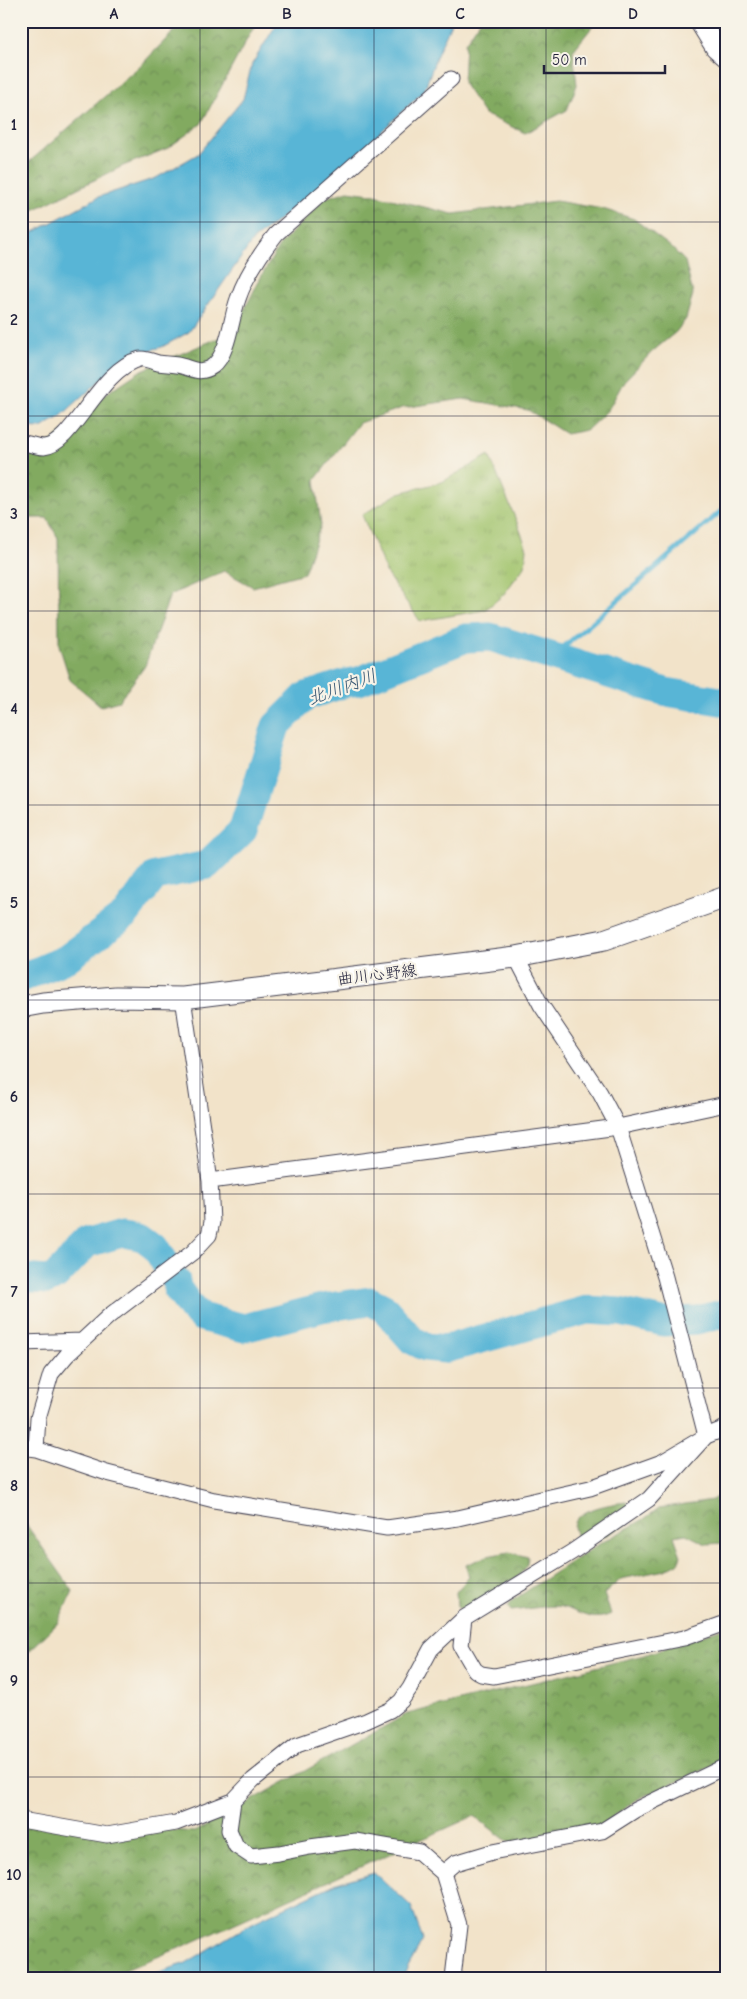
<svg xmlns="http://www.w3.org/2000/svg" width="747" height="1999" font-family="'Comic Neue','Klee One',sans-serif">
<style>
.grass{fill:url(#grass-tufts);stroke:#627454}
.forest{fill:url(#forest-crowns);stroke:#52664e}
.water{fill:#58b5d6;stroke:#3d6c88}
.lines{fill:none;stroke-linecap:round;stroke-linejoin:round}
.stream{stroke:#58b5d6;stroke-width:5}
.river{stroke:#58b5d6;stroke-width:29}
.street-casing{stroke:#413f50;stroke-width:17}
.secondary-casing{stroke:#413f50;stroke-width:23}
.street{stroke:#fff;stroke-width:15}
.secondary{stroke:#fff;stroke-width:21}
.grid{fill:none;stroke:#22223b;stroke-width:1;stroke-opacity:0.55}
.labels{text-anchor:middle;stroke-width:4.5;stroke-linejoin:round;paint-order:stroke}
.street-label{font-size:16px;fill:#22223b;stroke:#f7f3e8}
.water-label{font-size:18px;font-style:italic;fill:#355571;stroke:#f7f3e8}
.neatline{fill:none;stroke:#22223b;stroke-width:2}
.grid-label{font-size:16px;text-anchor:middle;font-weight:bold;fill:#22223b}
</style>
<defs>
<pattern id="grass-tufts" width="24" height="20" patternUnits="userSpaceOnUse" patternTransform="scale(1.25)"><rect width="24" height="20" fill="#a3c56e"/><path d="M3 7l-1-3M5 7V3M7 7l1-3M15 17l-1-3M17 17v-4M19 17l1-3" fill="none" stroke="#8ca960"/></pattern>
<pattern id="forest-crowns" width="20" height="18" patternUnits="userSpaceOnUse" patternTransform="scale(1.25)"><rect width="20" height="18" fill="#82aa61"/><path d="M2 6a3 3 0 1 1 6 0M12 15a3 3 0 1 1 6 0" fill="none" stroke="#6a8a51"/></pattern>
</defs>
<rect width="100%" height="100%" fill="#f7f3e8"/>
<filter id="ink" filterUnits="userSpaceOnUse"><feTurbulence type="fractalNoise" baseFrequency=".02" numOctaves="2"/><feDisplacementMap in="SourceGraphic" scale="10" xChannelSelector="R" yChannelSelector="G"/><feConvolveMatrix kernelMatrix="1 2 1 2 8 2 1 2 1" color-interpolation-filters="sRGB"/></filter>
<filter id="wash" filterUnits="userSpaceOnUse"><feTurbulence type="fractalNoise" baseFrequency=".0096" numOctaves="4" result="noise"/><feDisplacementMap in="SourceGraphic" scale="20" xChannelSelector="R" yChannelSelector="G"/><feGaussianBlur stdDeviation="1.12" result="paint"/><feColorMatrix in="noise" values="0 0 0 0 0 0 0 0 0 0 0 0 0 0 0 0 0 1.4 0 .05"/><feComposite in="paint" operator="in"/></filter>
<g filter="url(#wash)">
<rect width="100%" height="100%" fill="#f2e3c9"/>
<!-- grass -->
<path class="grass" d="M 489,455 L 518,525 L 527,549 L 525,566 L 503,595 L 485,610 L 420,621 L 388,576 L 362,515 L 399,493 L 442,482 Z"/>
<!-- forest -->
<path class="forest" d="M 184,21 L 257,21 L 201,124 L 168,148 L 123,166 L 21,216 L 21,169 L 142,64 Z
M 480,21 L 597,21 L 573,51 L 577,85 L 567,110 L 525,133 L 484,114 L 463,83 L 465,43 Z
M 348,191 L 371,194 L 453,214 L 556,201 L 603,209 L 634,219 L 671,247 L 685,261 L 693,294 L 686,319 L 676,332 L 653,351 L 624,381 L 608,410 L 587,430 L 566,434 L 528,410 L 463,399 L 402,408 L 359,423 L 315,480 L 321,525 L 304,573 L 253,587 L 224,571 L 170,595 L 145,666 L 119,701 L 101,706 L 70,680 L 59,645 L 58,538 L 47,518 L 29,518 L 21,527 L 21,452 L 54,440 L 107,393 L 140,371 L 223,336 L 244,310 L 262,275 L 279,246 L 325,198 Z
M 726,1490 L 726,1543 L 706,1544 L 686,1534 L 674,1536 L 681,1556 L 678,1563 L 665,1570 L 621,1579 L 604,1594 L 611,1614 C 592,1623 580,1612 562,1607 C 553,1604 523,1610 511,1611 L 508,1607 L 513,1600 L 594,1547 L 644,1519 L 659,1508 L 712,1500 Z
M 626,1502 L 637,1515 L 625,1525 L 591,1544 L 577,1537 C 576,1534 574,1529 574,1526 C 577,1508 612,1504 626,1502 Z
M 21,1517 L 73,1591 L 57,1624 L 24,1656 L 21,1665 Z
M 509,1552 L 528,1557 L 527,1564 L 520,1575 L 464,1611 L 457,1607 L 456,1592 L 469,1577 L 466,1565 L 487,1556 Z
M 726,1627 L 726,1760 L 638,1799 L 597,1828 L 511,1844 L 474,1816 L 182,1947 L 105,1978 L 21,1978 L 21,1793 L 35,1818 L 195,1832 L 407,1714 L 644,1655 Z"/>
<!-- water -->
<path class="water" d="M 284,21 L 452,21 L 437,55 L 424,91 L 328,182 L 254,239 L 189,332 L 162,347 L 127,356 L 60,417 L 41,428 L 21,427 L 21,239 L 98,197 L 156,178 L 198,154 L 243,99 L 252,64 L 276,25 Z
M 374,1872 L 411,1906 L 423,1940 L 402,1978 L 142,1978 L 186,1963 L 254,1922 L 337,1883 Z"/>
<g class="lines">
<!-- stream -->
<path class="stream" d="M 552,657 L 726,507"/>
<!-- river -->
<path class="river" d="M 21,978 L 66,959 L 125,915 L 155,876 L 207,865 L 243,830 L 276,726 L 306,696 L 346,683 L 359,681 L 466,638 L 490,637 L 666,692 L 726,702
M 21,1278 L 48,1280 L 56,1276 L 87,1243 L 122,1233 L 130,1234 L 143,1237 L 155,1246 L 176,1281 L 177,1288 L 192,1309 L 201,1317 L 244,1328 L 322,1308 L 370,1301 L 384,1308 L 412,1340 L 426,1347 L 445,1349 L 587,1310 L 620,1312 L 663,1322 L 697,1320 L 726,1313"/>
</g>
</g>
<g filter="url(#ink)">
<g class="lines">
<!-- street casing -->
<g class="street-casing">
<path id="street" d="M 21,443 C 29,443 36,447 44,447 C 73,445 99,369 140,359 C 145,358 152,361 158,363 C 165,364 170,364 177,365 C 190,367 199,376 213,366 C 229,353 231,317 238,299 C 246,275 261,253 276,234 L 451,79
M 516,957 L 541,1005 L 600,1093 L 618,1127 L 665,1277 L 706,1436
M 210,1181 L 618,1127 L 726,1104
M 21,1343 L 82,1341
M 21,1447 L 36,1449 L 107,1473 L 214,1500 L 387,1528 L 458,1518 L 590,1488 L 662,1462 L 706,1436 L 726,1428
M 36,1449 L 38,1418 L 51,1374 L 67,1355 L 109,1316 L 193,1252 L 209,1235 L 212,1222 L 210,1181 L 183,998
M 464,1618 L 461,1646 L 475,1670 L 481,1674 L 494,1676 L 684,1638 L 726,1623
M 21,1820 L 107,1835 L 176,1823 L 233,1801
M 443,1873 L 455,1863 L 492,1852 L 602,1831 L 635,1810 L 726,1766
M 453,1978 L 459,1925 L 443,1873 L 419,1852 L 355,1841 L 310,1847 L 279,1853 L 251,1856 L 236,1846 L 229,1830 L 233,1801 L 253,1780 L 297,1745 L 366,1721 L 390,1710 L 401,1701 L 410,1688 L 431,1649 L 464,1618 L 572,1552 L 649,1499 L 706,1436"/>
</g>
<!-- secondary casing -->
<g class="secondary-casing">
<path id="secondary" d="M 700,21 L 716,47 L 726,56
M 21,1007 L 43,1003 L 116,997 L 183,998 L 516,957 L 604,940 L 726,897"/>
</g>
<!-- street -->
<use href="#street" class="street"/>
<!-- secondary -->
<use href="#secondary" class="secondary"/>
</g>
</g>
<!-- grid -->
<path class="grid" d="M 200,21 L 200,1978M 374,21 L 374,1978M 546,21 L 546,1978M 21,222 L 726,222M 21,416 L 726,416M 21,611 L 726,611M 21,805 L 726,805M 21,1000 L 726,1000M 21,1194 L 726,1194M 21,1388 L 726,1388M 21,1583 L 726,1583M 21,1777 L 726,1777"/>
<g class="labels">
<!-- street labels -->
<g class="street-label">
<text transform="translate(377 974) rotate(-7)" y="6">曲川心野線</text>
</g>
<!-- water labels -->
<g class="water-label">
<text transform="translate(342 687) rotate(-20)" y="6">北川内川</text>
</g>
</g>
<!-- margin -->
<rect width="747" height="1999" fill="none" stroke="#f7f3e8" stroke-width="55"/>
<!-- scale -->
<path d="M544 65v8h121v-8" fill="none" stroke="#22223b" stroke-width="2.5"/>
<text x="552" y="65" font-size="15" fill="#22223b" stroke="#f7f3e8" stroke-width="4" paint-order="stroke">50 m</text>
<rect x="28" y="28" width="692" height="1944" class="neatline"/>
<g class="grid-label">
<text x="114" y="19">A</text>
<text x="287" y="19">B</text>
<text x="460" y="19">C</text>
<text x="633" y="19">D</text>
<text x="14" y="130">1</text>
<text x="14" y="325">2</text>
<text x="14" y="519">3</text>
<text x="14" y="714">4</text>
<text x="14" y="908">5</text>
<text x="14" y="1102">6</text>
<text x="14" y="1297">7</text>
<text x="14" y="1491">8</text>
<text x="14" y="1686">9</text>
<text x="14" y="1880">10</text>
</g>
</svg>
